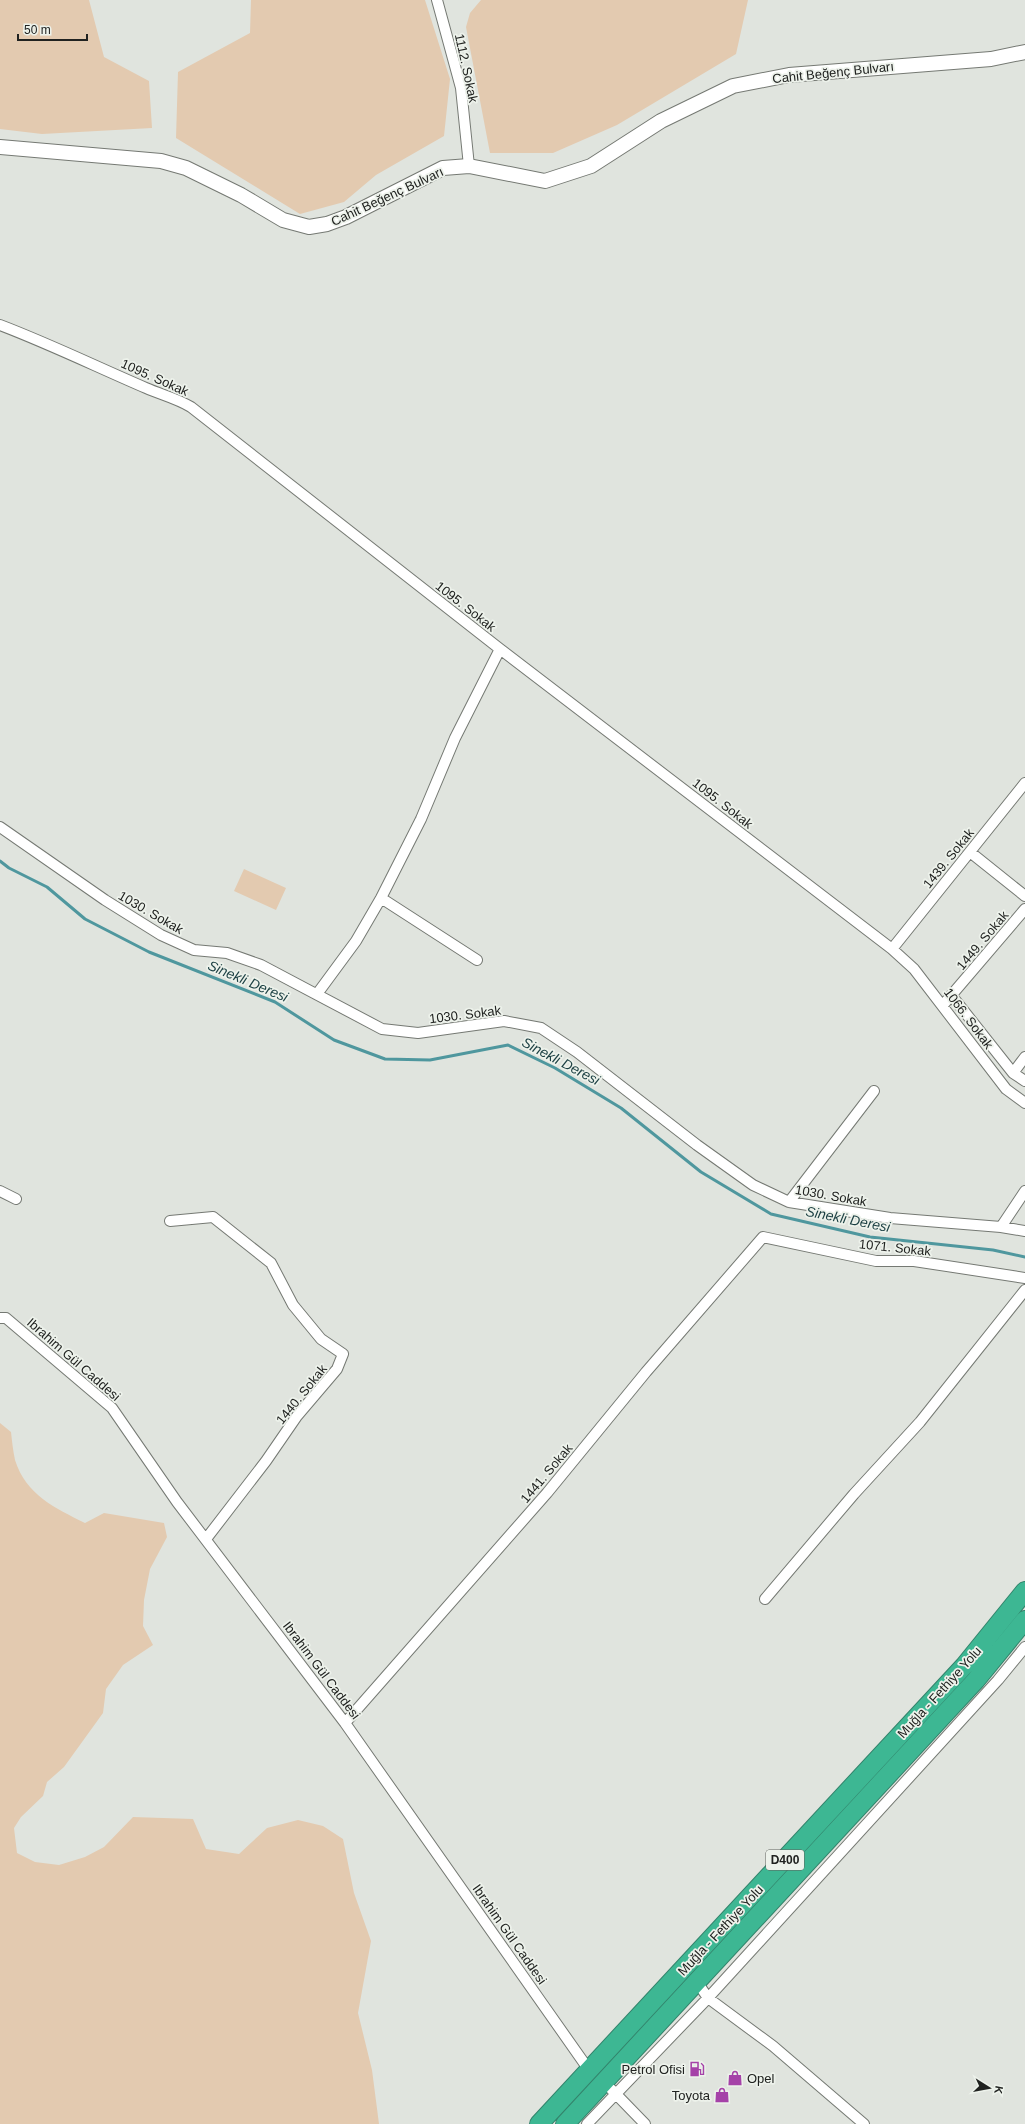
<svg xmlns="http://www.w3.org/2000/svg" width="1025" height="2124" font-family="Arial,sans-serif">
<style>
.green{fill:#e3cab0}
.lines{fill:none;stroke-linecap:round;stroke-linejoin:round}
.stream{stroke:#4f979e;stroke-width:3}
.street-casing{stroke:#757973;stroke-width:12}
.secondary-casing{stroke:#757973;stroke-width:16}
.highway-casing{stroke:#33836b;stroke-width:20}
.street{stroke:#fff;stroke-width:10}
.secondary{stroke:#fff;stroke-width:14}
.highway{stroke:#3db793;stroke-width:18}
.labels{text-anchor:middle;stroke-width:3.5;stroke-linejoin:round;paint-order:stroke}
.shield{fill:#edf2eb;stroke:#5e605d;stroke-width:1}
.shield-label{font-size:12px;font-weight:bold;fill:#202220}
.street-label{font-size:13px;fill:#202220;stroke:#edf2eb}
.poi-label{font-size:13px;fill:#202220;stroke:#edf2eb;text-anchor:end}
.water-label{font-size:14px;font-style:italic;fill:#1b3f42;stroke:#edf2eb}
</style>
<rect width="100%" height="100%" fill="#e0e4de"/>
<!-- green -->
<path class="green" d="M 0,0 L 89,0 L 104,57 L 149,81 L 152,128 L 42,134 L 0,129 Z
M 251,0 L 425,0 L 450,79 L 444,136 L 376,175 L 344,202 L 300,214 L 176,138 L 178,72 L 250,33 Z
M 481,0 L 748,0 L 736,54 L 617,125 L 553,153 L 490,153 L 466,27 L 470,13 Z
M 244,869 L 286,888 L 276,910 L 234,891 Z
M 0,1423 L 11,1432 C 12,1441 13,1451 15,1460 C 26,1495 55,1508 85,1523 L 104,1513 L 164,1523 L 167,1537 L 150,1569 L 144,1600 L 143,1626 L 153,1645 L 123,1665 L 106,1689 L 103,1713 L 64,1767 L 47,1782 L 43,1796 L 21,1817 L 14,1828 L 17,1853 L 35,1862 L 59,1865 L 85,1857 L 104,1847 L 133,1817 L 193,1819 L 206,1849 L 239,1854 L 267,1828 L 298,1820 L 323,1826 L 343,1839 L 354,1893 L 371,1941 L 358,2013 L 372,2070 L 379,2124 L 0,2124 Z"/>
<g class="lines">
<!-- stream -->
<path class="stream" d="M 0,861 L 9,868 L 47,887 L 85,919 L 149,952 L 275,1002 L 334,1040 L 385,1059 L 430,1060 L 508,1045 L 555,1068 L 621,1108 L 701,1172 L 771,1214 L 870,1237 L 993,1250 L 1025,1257"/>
<!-- street casing -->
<g class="street-casing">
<path id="street" d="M 437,0 L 461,88 L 469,166
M 0,325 C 50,344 97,367 146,388 C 162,395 176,398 191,407 L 500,649 L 892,949 L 914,969 L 1006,1089 L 1025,1103
M 0,827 L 105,900 L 161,935 L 194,950 L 227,953 L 261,965 L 382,1029 L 418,1033 L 504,1021 L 541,1028 L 577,1052 L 697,1145 L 753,1185 L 789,1202 L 890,1218 L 1001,1227 L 1025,1231
M 970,852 L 1025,896
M 381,898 L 477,960
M 892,949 L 1025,783
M 317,994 L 356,941 L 381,898 L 421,819 L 455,738 L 500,649
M 952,996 L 1013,1073 L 1025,1081
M 943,1005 L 1025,909
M 1013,1073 L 1025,1057
M 0,1191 L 16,1199
M 789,1202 L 874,1091
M 170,1221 L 213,1217 L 271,1263 L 293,1305 L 321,1339 L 343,1354 L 337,1369 L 297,1416 L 266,1461 L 206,1539
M 1001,1227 L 1025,1191
M 0,1318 L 6,1318 L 112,1408 L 177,1502 L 345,1723 L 589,2070
M 765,1599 L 854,1494 L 920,1422 L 1025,1290
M 345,1723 L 547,1493 L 646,1372 L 763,1237 L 876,1261 L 914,1261 L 1025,1278
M 697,1982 L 708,1998 L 773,2046 L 864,2124
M 611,2089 L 645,2124
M 587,2124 L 708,1998 L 998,1680 L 1025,1647"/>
</g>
<!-- secondary casing -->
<g class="secondary-casing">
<path id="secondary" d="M 0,147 L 161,161 L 186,168 L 241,195 L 283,220 L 309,227 L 327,224 L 346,217 L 443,168 L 469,166 L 545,181 L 591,166 L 661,121 L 733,86 L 789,75 L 991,59 L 1025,52"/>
</g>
<!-- highway casing -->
<g class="highway-casing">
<path id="highway" d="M 539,2124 L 965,1665 L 1025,1591
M 565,2124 L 976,1680 L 1025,1620"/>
</g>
<!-- street -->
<use href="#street" class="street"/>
<!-- secondary -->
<use href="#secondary" class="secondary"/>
<!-- highway -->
<use href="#highway" class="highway"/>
</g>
<!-- icons -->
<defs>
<g id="fuel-bare" transform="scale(1.2)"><path d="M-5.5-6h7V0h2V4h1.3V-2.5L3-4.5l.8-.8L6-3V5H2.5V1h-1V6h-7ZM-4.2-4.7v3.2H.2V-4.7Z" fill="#a542a8" stroke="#edf2eb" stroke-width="2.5" paint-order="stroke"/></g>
<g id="shop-bare" transform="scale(1.2)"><path d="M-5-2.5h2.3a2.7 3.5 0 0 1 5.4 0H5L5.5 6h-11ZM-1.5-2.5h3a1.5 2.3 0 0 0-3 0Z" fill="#a542a8" stroke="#edf2eb" stroke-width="2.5" paint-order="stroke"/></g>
</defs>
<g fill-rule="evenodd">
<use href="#fuel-bare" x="697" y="2069"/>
<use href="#shop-bare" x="735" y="2078"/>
<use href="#shop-bare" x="722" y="2095"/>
</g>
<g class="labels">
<!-- shield labels -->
<rect class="shield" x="766" y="1850" width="38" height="20" rx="3"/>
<g class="shield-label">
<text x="785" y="1864">D400</text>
</g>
<!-- street labels -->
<g class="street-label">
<text transform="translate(467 68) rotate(78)" y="5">1112. Sokak</text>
<text transform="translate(833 72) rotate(-6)" y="5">Cahit Beğenç Bulvarı</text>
<text transform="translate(387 196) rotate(-25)" y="5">Cahit Beğenç Bulvarı</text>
<text transform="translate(155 377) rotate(24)" y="5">1095. Sokak</text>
<text transform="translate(466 606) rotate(38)" y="5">1095. Sokak</text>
<text transform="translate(723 803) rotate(38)" y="5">1095. Sokak</text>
<text transform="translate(948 858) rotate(-51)" y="5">1439. Sokak</text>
<text transform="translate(151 912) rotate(30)" y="5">1030. Sokak</text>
<text transform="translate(982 940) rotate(-50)" y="5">1449. Sokak</text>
<text transform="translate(465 1014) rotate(-7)" y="5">1030. Sokak</text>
<text transform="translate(969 1018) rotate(53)" y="5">1066. Sokak</text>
<text transform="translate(831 1195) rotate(10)" y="5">1030. Sokak</text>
<text transform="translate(895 1247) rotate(6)" y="5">1071. Sokak</text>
<text transform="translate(74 1359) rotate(41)" y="5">Ibrahim Gül Caddesi</text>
<text transform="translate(301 1394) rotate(-51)" y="5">1440. Sokak</text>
<text transform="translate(546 1473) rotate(-50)" y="5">1441. Sokak</text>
<text transform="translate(322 1670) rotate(53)" y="5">Ibrahim Gül Caddesi</text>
<text transform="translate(939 1692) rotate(-48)" y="5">Muğla - Fethiye Yolu</text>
<text transform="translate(720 1930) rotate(-47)" y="5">Muğla - Fethiye Yolu</text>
<text transform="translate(510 1934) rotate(55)" y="5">Ibrahim Gül Caddesi</text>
</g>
<!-- poi labels -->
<g class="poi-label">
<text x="685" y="2074">Petrol Ofisi</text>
<text x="747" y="2083" text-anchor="start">Opel</text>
<text x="710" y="2100">Toyota</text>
</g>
<!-- water labels -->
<g class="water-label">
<text transform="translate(248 981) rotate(23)" y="5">Sinekli Deresi</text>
<text transform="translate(561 1061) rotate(28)" y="5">Sinekli Deresi</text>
<text transform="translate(848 1219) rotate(11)" y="5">Sinekli Deresi</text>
</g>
</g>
<!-- north arrow -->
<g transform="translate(989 2088) rotate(101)" stroke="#edf2eb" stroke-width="3" paint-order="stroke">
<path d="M0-3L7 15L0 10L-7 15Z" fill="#202220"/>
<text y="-6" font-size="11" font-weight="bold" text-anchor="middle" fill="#202220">K</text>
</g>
<!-- scale -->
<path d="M18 34v6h69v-6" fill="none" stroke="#202220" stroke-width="2"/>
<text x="24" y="34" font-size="12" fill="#202220" stroke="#edf2eb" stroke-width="3" paint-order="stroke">50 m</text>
</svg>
